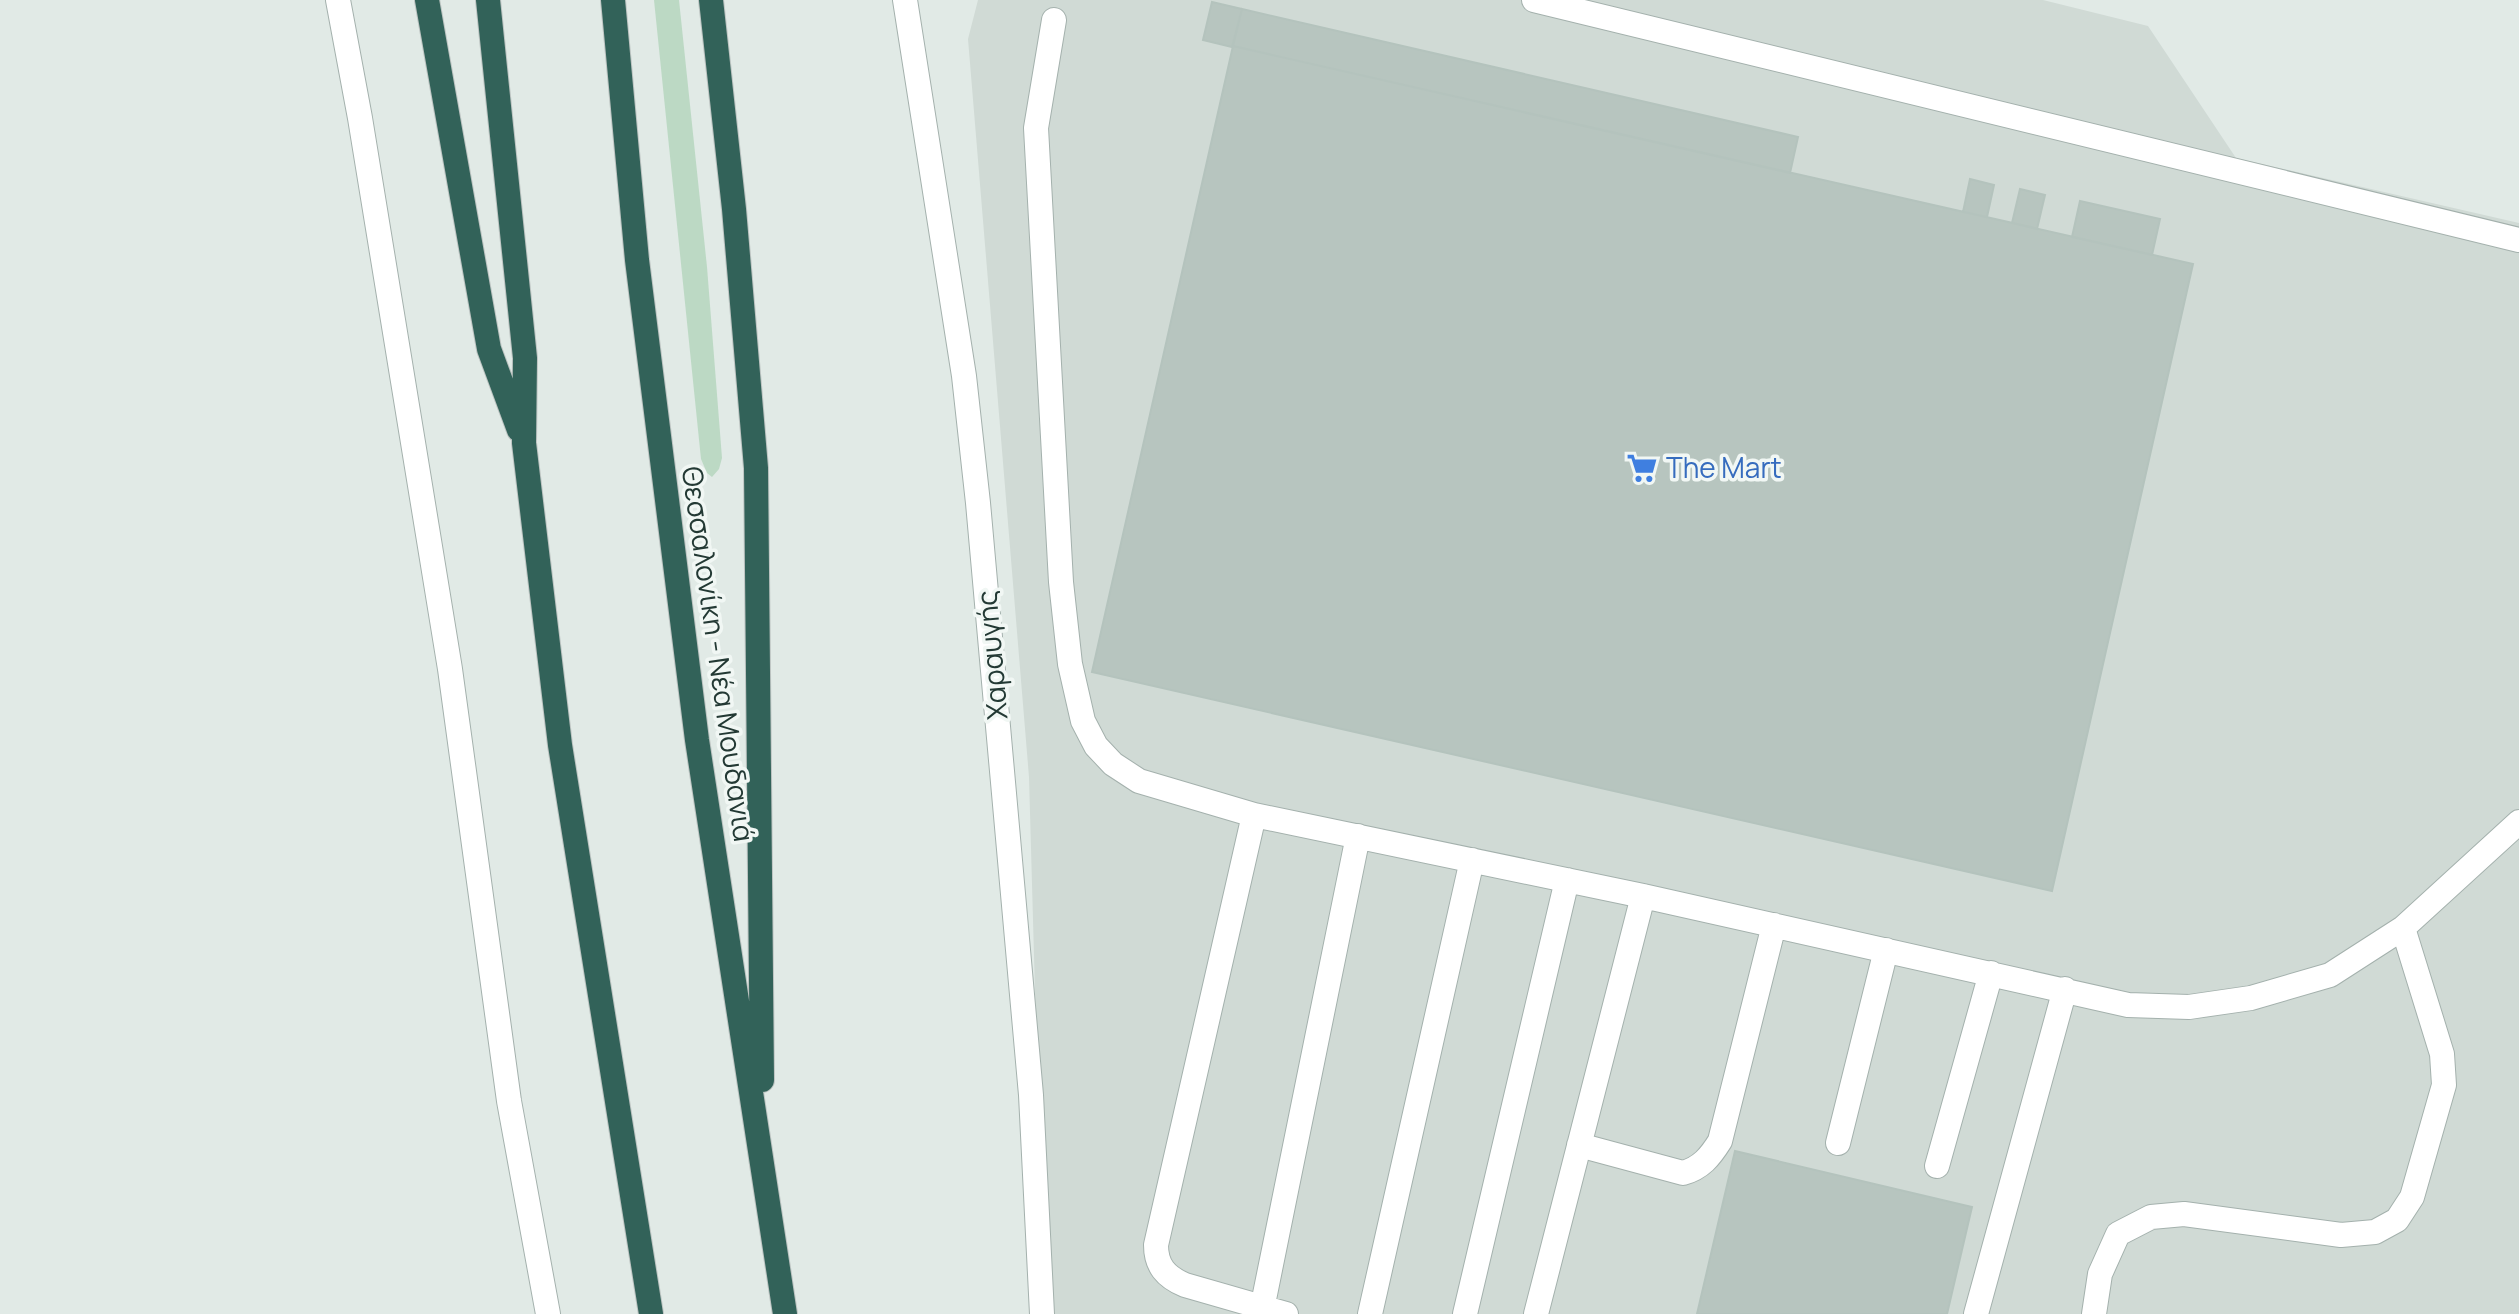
<svg xmlns="http://www.w3.org/2000/svg" width="2519" height="1314" font-family="Manrope,sans-serif">
<style>
.built{fill:#d0dad5}
.green{fill:#bcd9c4}
.building{fill:#b7c5bf;stroke:#b4c3bd;stroke-width:2}
.lines{fill:none;stroke-linecap:round;stroke-linejoin:round}
.lane-casing{stroke:#a4b1ad;stroke-width:26}
.street-casing{stroke:#a4b1ad;stroke-width:26}
.highway-casing{stroke:#bdc4c2;stroke-width:26}
.lane{stroke:#fff;stroke-width:24}
.street{stroke:#fff;stroke-width:24}
.highway{stroke:#326259;stroke-width:24}
.labels{text-anchor:middle;stroke-width:7;stroke-linejoin:round;paint-order:stroke}
.shop-label{font-size:28px;fill:#366cbe;stroke:#f1f7f4;text-anchor:start}
.street-label{font-size:28px;fill:#233934;stroke:#f1f7f4}
</style>
<rect width="100%" height="100%" fill="#e1eae6"/>
<!-- built -->
<path class="built" d="M 978,0 L 2043,0 L 2148,26 L 2236,158 L 2519,223 L 2519,1314 L 1054,1314 L 1044,1312 L 1029,777 L 968,39 Z"/>
<!-- green -->
<path class="green" d="M 654,0 L 679,0 L 707,267 L 722,458 L 719,469 L 712,477 L 707,473 L 701,459 Z"/>
<!-- building -->
<path class="building" d="M 1212,2 L 1242,9 L 1232,47 L 1203,40 Z
M 1242,9 L 1798,137 L 1790,173 L 1233,46 Z
M 1233,46 L 2193,264 L 2052,891 L 1092,672 Z
M 1970,179 L 1994,185 L 1987,217 L 1963,212 Z
M 2020,189 L 2045,195 L 2037,229 L 2012,223 Z
M 2080,201 L 2160,219 L 2152,255 L 2072,237 Z
M 1735,1151 L 1972,1207 L 1947,1314 L 1697,1314 Z"/>
<g class="lines">
<!-- lane casing -->
<g class="lane-casing">
<path id="lane" d="M 1534,0 L 2519,240
M 1054,20 L 1036,128 L 1061,582 L 1070,664 L 1083,721 L 1096,746 L 1113,764 L 1139,781 L 1254,815 L 1643,896 L 2128,1005 L 2189,1007 L 2251,998 L 2330,975 L 2403,928 L 2519,822
M 1254,815 L 1156,1245 C 1156,1266 1166,1277 1185,1285 L 1286,1314
M 1838,1143 L 1886,950
M 1579,1145 L 1683,1173 C 1701,1168 1710,1157 1720,1141 L 1774,925
M 1937,1166 L 1991,973
M 1262,1309 L 1358,836
M 1370,1314 L 1472,860
M 1465,1314 L 1567,880
M 1536,1314 L 1643,896
M 1976,1314 L 2065,989
M 2094,1314 L 2100,1274 L 2118,1234 L 2151,1217 L 2184,1214 L 2341,1235 L 2375,1232 L 2397,1220 L 2412,1197 L 2444,1085 L 2442,1054 L 2403,928"/>
</g>
<!-- street casing -->
<g class="street-casing">
<path id="street" d="M 338,0 L 360,118 L 450,669 L 509,1101 L 548,1314
M 905,0 L 964,376 L 978,503 L 1031,1095 L 1042,1314"/>
</g>
<!-- highway casing -->
<g class="highway-casing">
<path id="highway" d="M 427,0 L 489,349 L 519,430
M 488,0 L 525,358 L 524,443 L 560,745 L 651,1314
M 613,0 L 637,260 L 697,740 L 785,1314
M 711,0 L 734,209 L 756,468 L 762,1080"/>
</g>
<!-- lane -->
<use href="#lane" class="lane"/>
<!-- street -->
<use href="#street" class="street"/>
<!-- highway -->
<use href="#highway" class="highway"/>
</g>
<!-- icons -->
<defs>
<g id="supermarket-bare" transform="scale(2.4)"><path d="M-6-5.5h2.5l.6 2H6L4.5 2H-2.5L-4.4-4H-6ZM-1.5 3.2a1.3 1.3 0 1 0 .1 0ZM3 3.2a1.3 1.3 0 1 0 .1 0Z" fill="#3f7fe0" stroke="#f1f7f4" stroke-width="2.5" paint-order="stroke"/></g>
</defs>
<g fill-rule="evenodd">
<use href="#supermarket-bare" x="1642" y="468"/>
</g>
<g class="labels">
<!-- shop labels -->
<g class="shop-label">
<text x="1666" y="478">The Mart</text>
</g>
<!-- street labels -->
<g class="street-label">
<text transform="translate(718 654) rotate(82)" y="10">Θεσσαλονίκη - Νέα Μουδανιά</text>
<text transform="translate(992 655) rotate(-95)" y="10">Χαραυγής</text>
</g>
</g>
</svg>
